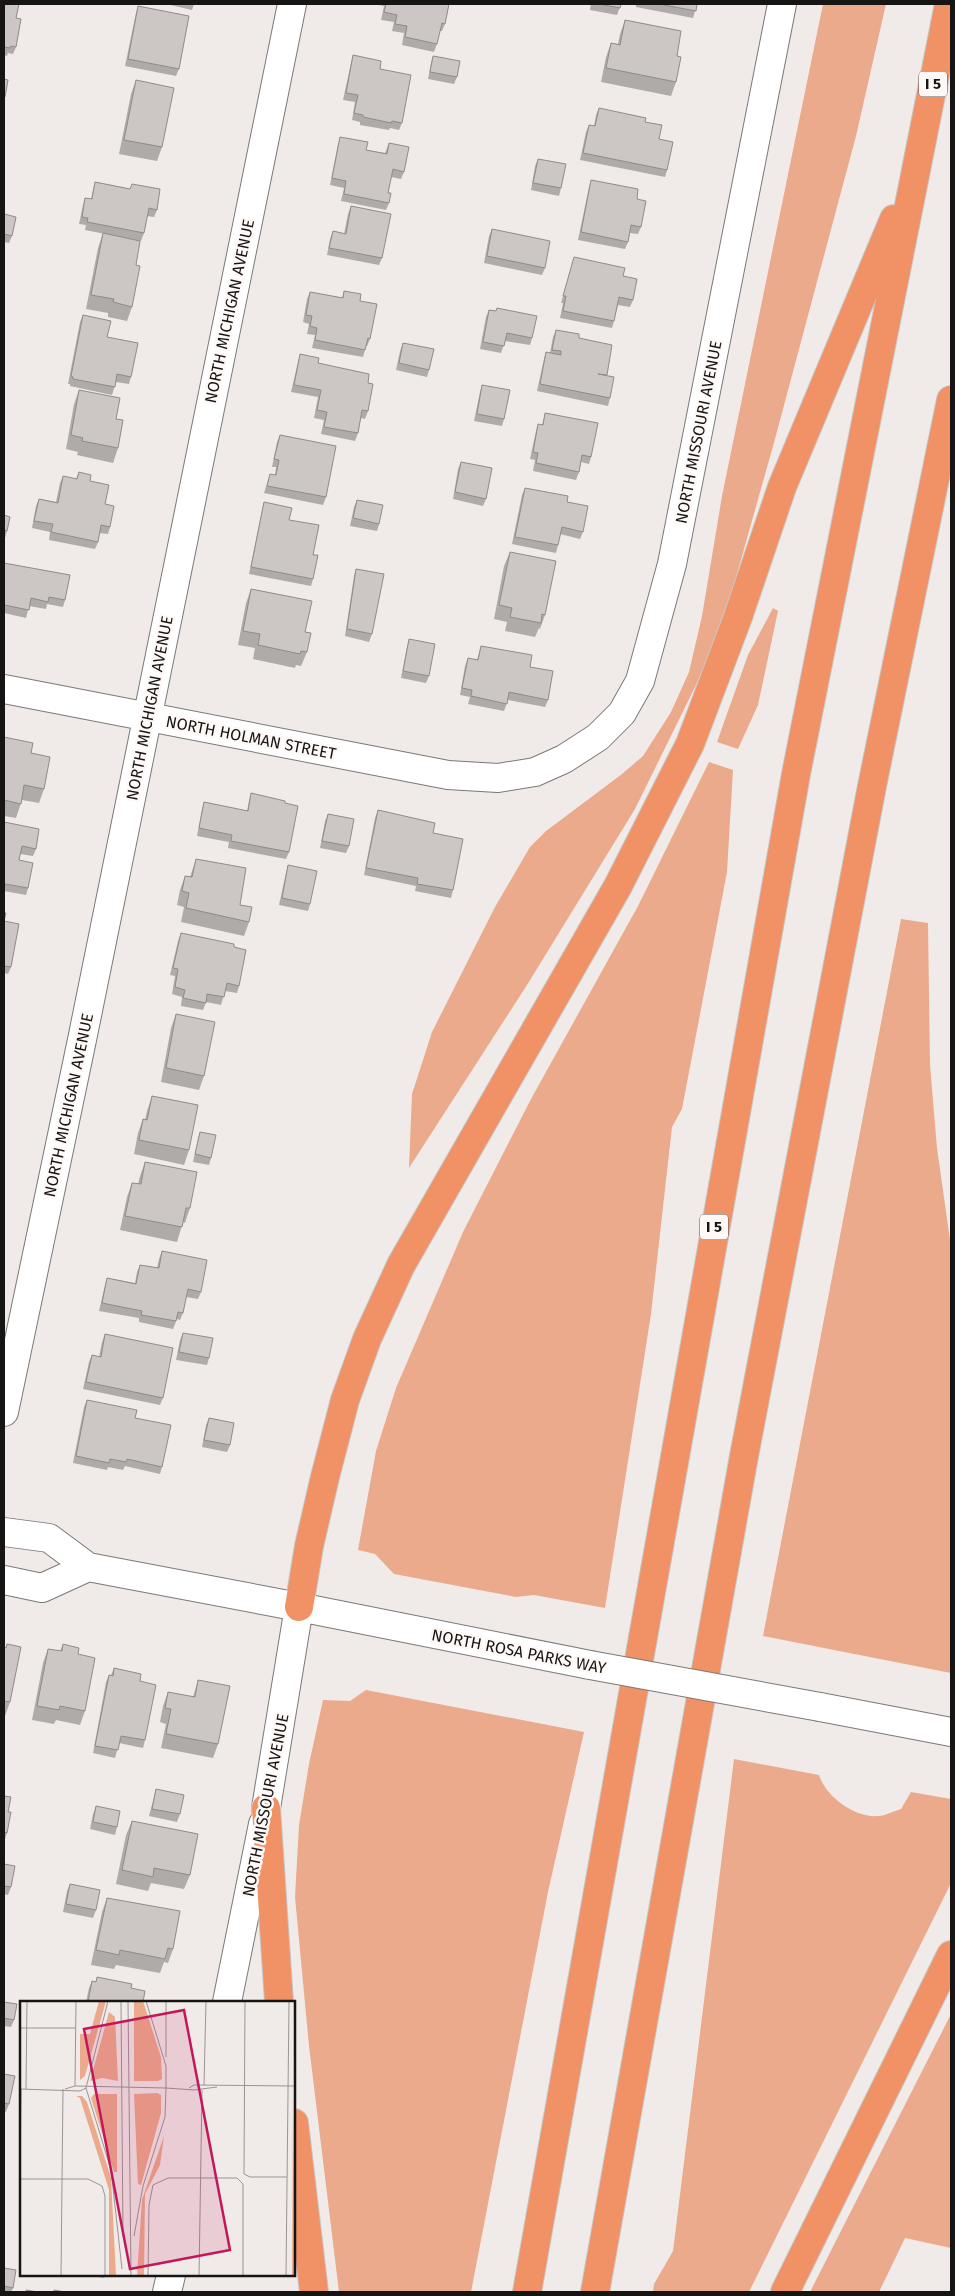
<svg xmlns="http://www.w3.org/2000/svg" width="955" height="2296" font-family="'Fira Sans',sans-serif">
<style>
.green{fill:#ecaa8c}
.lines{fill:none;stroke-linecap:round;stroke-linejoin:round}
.minor-casing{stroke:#7c7876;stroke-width:30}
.tertiary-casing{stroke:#7c7876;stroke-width:30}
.secondary-casing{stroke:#7c7876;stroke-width:30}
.motorway-casing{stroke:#c7c7c7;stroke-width:30}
.minor{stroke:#fff;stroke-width:28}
.tertiary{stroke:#fff;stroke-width:28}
.secondary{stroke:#fff;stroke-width:28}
.motorway{stroke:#f09266;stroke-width:28}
.secondary-bridge-casing{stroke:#7c7876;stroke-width:30;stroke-linecap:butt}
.secondary-bridge{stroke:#fff;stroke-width:28}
.wall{fill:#afaba9}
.building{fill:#ccc7c5;stroke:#8f8b8a}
.labels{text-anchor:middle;stroke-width:5;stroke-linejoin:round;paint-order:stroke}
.shield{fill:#fef9f6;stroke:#5c5958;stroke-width:1}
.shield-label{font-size:15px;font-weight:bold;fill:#161514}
.street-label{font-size:16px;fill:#161514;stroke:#fef9f6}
.inset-road{fill:none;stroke:#999594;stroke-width:1}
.view{fill:#c2185b;fill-opacity:0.15;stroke:#c2185b;stroke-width:2.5}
.inset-edge{fill:none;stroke:#161514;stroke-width:2.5}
</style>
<rect width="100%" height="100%" fill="#f0ebe9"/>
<!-- green -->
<path class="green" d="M 823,4 L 886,4 L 856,136 L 775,439 L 726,613 L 697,683 L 635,809 L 527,985 L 409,1168 L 412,1094 L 432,1032 L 495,907 L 530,847 L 546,831 L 622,774 L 643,756 L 671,712 L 689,672 L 702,616 L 722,496 Z
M 773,608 L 778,611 L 758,705 L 738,749 L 717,742 L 748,655 Z
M 709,762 L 733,770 L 727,872 L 682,1109 L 672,1127 L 651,1314 L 605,1608 L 534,1595 L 516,1597 L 394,1574 L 375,1554 L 358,1550 L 376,1451 L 396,1388 L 463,1232 L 531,1099 L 638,906 Z
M 901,919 L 928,923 L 930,1065 L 937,1148 L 951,1247 L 951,1673 L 763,1636 Z
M 366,1690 L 584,1732 L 548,1892 L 471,2292 L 339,2292 L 309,2046 L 295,1897 L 299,1825 L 309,1764 L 323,1700 L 350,1701 Z
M 734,1759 L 819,1775 C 826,1797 855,1818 878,1816 C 885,1816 894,1811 901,1809 L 911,1792 L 951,1799 L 951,1883 L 749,2292 L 653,2292 L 654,2284 L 673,2251 Z
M 951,2014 L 951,2248 L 905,2238 L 879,2292 L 810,2292 Z"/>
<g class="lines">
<!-- minor casing -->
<g class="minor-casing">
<path id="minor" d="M 4,689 L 448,775 L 498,778 L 535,772 L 564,759 L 598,737 L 622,713 L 640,681 L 672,564 L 782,4
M 4,1412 L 83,1035 L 292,4
M 227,2002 L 263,1824
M 167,2292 L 171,2275"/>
</g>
<!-- tertiary casing -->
<g class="tertiary-casing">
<path id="tertiary" d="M 4,1532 L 49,1538 L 88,1567 L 299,1607
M 4,1580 L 42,1588 L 88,1567"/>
</g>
<!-- secondary casing -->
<g class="secondary-casing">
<path id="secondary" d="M 820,1707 L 951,1732
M 266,1808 L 299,1607 L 590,1665"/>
</g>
<!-- motorway casing -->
<g class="motorway-casing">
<path id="motorway" d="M 299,1607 L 309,1546 L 325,1477 L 345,1400 L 367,1339 L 401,1265 L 618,886 L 690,744 L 738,617 L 782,487 L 894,219
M 266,1808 L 279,2002
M 294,2123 L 314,2292
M 527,2292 L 796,774 L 949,4
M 595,2292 L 744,1456 L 872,786 L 951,400
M 785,2292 L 951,1955"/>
</g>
<!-- minor -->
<use href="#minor" class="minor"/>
<!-- tertiary -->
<use href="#tertiary" class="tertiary"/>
<!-- secondary -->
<use href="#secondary" class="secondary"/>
<!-- motorway -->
<use href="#motorway" class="motorway"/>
<!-- secondary-bridge casing -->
<g class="secondary-bridge-casing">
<path id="secondary-bridge" d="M 590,1665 L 820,1707"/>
</g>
<!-- secondary-bridge -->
<use href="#secondary-bridge" class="secondary-bridge"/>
</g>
<!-- wall -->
<path class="wall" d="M 4,4 L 16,18 L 16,47 L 13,54 L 8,53 L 7,56 L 4,55 Z
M 166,4 L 194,4 L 192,10 Z
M 372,4 L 449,4 L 445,24 L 442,31 L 440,31 L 437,44 L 434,52 L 402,45 L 404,33 L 392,31 L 394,22 L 381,20 L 384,6 Z
M 591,4 L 621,4 L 617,15 L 590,10 Z
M 636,4 L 697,4 L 693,18 L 636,7 Z
M 138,6 L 179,69 L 176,76 L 125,66 L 136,13 Z
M 625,20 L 676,82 L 671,96 L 601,82 L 606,57 L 611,43 L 618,44 L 620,34 Z
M 353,55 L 380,69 L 402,123 L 399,130 L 390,128 L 389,130 L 360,125 L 360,122 L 352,120 L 355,102 L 343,100 L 351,63 Z
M 433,56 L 457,77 L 454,84 L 428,79 L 431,63 Z
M 136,80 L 162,147 L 157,161 L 119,154 L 131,94 Z
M 599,108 L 645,122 L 659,139 L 667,170 L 665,177 L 580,160 L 586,132 L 589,125 L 594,126 L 596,115 Z
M 340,137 L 366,150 L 385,153 L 389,143 L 404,172 L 401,179 L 391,177 L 388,193 L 389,203 L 386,210 L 341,201 L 344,188 L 330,185 L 338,144 Z
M 538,159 L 561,188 L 559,196 L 531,190 L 535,166 Z
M 591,180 L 637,199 L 641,227 L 638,234 L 630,233 L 628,242 L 625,249 L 578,240 L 589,187 Z
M 95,182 L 130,189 L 132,184 L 157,210 L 154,217 L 147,216 L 144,233 L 141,241 L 85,230 L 86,225 L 79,224 L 83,205 L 85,198 L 91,199 L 93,190 Z
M 351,206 L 382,258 L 379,265 L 327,255 L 330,239 L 333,231 L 344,234 L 348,214 Z
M 4,214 L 12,236 L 9,243 L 4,242 Z
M 492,229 L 545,268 L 542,275 L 484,263 L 489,236 Z
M 103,233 L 136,265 L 132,307 L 127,321 L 108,317 L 108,313 L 86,309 L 98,248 Z
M 574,257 L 623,276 L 633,300 L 630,307 L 618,305 L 614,321 L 612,328 L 560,318 L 563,303 L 561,303 Z
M 344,291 L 360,301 L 370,339 L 367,346 L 366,346 L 363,357 L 312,348 L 315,335 L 307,334 L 309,324 L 303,322 L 307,299 L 310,292 L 342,298 Z
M 497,308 L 532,338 L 530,345 L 505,341 L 501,353 L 480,349 L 486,317 L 489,310 L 496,311 Z
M 83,315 L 107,337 L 131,377 L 129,384 L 116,382 L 112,395 L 70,386 L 70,384 L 68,384 L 80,322 Z
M 556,330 L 579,338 L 606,376 L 610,398 L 608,406 L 537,391 L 544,359 L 546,352 L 550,353 L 553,337 Z
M 403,343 L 429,370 L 427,377 L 396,370 L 400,351 Z
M 300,354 L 318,363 L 368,383 L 368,411 L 365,419 L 361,418 L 358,433 L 355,441 L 321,434 L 324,420 L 314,418 L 318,397 L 291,392 L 298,362 Z
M 482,385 L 504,419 L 502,426 L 474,421 L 480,392 Z
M 79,390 L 116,419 L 118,448 L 113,463 L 77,455 L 78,452 L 66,449 L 74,404 Z
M 545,413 L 591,457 L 589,464 L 581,462 L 579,472 L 576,480 L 533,471 L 535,460 L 530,459 L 536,431 L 538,424 L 542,425 Z
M 280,435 L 326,497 L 323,505 L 264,493 L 270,474 L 275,475 L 276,467 L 272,467 L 277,442 Z
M 461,462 L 486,499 L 483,506 L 453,499 L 458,469 Z
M 79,472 L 90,481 L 105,504 L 110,527 L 108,534 L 99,533 L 98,542 L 95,549 L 49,540 L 50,532 L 32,528 L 36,506 L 39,499 L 56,502 L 60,483 L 63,476 L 76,479 Z
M 525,488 L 567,502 L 583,532 L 580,539 L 560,534 L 558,545 L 556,553 L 512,544 L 522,495 Z
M 357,500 L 379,524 L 377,531 L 350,526 L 354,507 Z
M 264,502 L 289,520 L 313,579 L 311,586 L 249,574 L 262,510 Z
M 4,515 L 7,531 L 5,538 L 4,538 Z
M 510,552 L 545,615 L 540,629 L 539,628 L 535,637 L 505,631 L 507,622 L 494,619 L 504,566 Z
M 4,563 L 65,600 L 63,607 L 47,604 L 46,609 L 29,606 L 26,618 L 4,613 Z
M 356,569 L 372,634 L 369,642 L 345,636 L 354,576 Z
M 251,589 L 305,632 L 307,652 L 301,666 L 296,665 L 295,668 L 253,659 L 255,648 L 238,645 L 246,603 Z
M 409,639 L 429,676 L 426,683 L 401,678 L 407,647 Z
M 481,646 L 530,667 L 548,700 L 545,707 L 508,700 L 504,711 L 468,704 L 470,697 L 460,695 L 465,666 L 468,658 L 477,660 Z
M 4,737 L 31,753 L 44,789 L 39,803 L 22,800 L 16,818 L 4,816 Z
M 251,793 L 285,803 L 289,852 L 286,859 L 228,848 L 229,842 L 197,836 L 202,809 L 204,802 L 247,811 L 249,801 Z
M 378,810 L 433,833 L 453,890 L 451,898 L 415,891 L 416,886 L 364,875 L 375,818 Z
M 328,814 L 349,846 L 346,853 L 320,848 L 325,821 Z
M 4,822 L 36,849 L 33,856 L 20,854 L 19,860 L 28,888 L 26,895 L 4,891 Z
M 196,859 L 240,905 L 249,922 L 244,936 L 181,922 L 184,907 L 177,905 L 180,890 L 185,876 L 190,877 Z
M 288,865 L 310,904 L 308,911 L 279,905 L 286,873 Z
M 4,913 L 11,967 L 8,974 L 4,973 Z
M 181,933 L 234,947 L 239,986 L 237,993 L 225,991 L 221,1005 L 206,1002 L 203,1010 L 181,1006 L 182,997 L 172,994 L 175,976 L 170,975 L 178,941 Z
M 176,1014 L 204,1076 L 199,1090 L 161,1082 L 171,1028 Z
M 152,1096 L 189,1150 L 184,1165 L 134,1154 L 138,1133 L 143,1119 L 145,1120 L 147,1111 Z
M 200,1132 L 211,1158 L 209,1165 L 193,1162 L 198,1139 Z
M 145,1162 L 190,1208 L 185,1223 L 183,1222 L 177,1242 L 120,1230 L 127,1197 L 132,1183 L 138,1184 L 140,1176 Z
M 162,1251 L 201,1292 L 198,1299 L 186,1297 L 183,1313 L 180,1320 L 177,1319 L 173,1329 L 139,1322 L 139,1318 L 99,1311 L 105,1285 L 107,1278 L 135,1283 L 137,1272 L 140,1265 L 157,1268 L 159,1259 Z
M 183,1333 L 209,1358 L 207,1365 L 176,1360 L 180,1340 Z
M 105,1334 L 163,1398 L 160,1405 L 83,1389 L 89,1362 L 92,1355 L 99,1357 L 102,1342 Z
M 87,1400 L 135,1418 L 162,1467 L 160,1474 L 125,1466 L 123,1470 L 108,1467 L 107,1470 L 73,1463 L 84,1407 Z
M 209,1418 L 230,1445 L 227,1452 L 202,1447 L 206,1425 Z
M 7,1644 L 10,1702 L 5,1716 L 4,1716 L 4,1647 L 6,1647 Z
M 63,1644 L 78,1654 L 85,1711 L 80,1725 L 56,1720 L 54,1724 L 32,1720 L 43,1663 L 48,1649 L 60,1651 Z
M 114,1668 L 140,1681 L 145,1740 L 143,1748 L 119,1743 L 115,1758 L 93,1753 L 106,1682 L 109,1675 L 111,1675 Z
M 198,1680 L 218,1744 L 213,1758 L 161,1748 L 166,1724 L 160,1722 L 163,1706 L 168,1692 L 193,1697 Z
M 156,1789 L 180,1814 L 177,1822 L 149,1816 L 154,1797 Z
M 4,1796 L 8,1812 L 7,1833 L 4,1842 Z
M 96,1806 L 117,1827 L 115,1835 L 90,1829 L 93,1814 Z
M 132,1821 L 190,1875 L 184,1889 L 151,1883 L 148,1891 L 116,1884 L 126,1835 Z
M 4,1864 L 11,1887 L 8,1895 L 4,1894 Z
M 70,1884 L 96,1910 L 93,1918 L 63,1912 L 67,1891 Z
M 107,1898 L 173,1949 L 168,1963 L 164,1962 L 160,1973 L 116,1965 L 114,1969 L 91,1965 L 102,1912 Z
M 97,1977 L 131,1988 L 143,2002 L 86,2002 L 89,1988 L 92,1981 L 96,1982 Z
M 4,2002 L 14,2020 L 11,2027 L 4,2026 Z
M 4,2074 L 9,2104 L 6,2112 L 4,2111 Z
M 4,2268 L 13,2288 L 11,2292 L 4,2292 Z
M 87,2275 L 105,2275 L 104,2278 Z"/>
<!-- building -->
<path class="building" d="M 4,4 L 19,4 L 16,18 L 21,19 L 16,47 L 11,46 L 10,48 L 4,47 Z
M 386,4 L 449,4 L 445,24 L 442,23 L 437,44 L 405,37 L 407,26 L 395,24 L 397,15 L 384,12 Z
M 599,4 L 621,4 L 620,8 Z
M 659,4 L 697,4 L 696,11 Z
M 138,6 L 189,16 L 179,69 L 128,59 Z
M 625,20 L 681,31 L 677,56 L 681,57 L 676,82 L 606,68 L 611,43 L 620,45 Z
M 353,55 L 381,61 L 380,69 L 411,75 L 402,123 L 392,121 L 391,123 L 363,117 L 363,115 L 354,113 L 358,95 L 346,93 Z
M 433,56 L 460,61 L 457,77 L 430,72 Z
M 4,79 L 8,80 L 5,97 L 4,96 Z
M 136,80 L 174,88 L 162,147 L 124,140 Z
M 599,108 L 646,118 L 645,122 L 662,125 L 659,139 L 673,142 L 667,170 L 583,153 L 589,125 L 595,126 Z
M 340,137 L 368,142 L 366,150 L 387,154 L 389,143 L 409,147 L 404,172 L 393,169 L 388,193 L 391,193 L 389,203 L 344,194 L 346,181 L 332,178 Z
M 538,159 L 566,164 L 561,188 L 533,183 Z
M 591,180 L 638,189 L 637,199 L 646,201 L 641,227 L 631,225 L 628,242 L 581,232 Z
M 95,182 L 130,189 L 132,184 L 160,189 L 157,210 L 149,208 L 144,233 L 87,222 L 88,218 L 82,217 L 85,198 L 92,199 Z
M 351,206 L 391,214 L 382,258 L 329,248 L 333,231 L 346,234 Z
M 4,214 L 16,217 L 12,236 L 4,234 Z
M 492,229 L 550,241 L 545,268 L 487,256 Z
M 103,233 L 140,241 L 136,265 L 140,266 L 132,307 L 113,302 L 114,299 L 91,295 Z
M 574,257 L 625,268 L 623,276 L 637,279 L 633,300 L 619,297 L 614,321 L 563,311 L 566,296 L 563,296 Z
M 344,291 L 361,294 L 360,301 L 377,304 L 370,339 L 368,338 L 365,350 L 315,340 L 317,328 L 310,326 L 312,316 L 306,315 L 310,292 L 343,298 Z
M 497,308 L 537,316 L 532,338 L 507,333 L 504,346 L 483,342 L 489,310 L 496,311 Z
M 83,315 L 111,321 L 107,337 L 138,343 L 131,377 L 117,374 L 115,387 L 73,379 L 73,377 L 71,376 Z
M 556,330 L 579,334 L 579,338 L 612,345 L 607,375 L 598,374 L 614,377 L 610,398 L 540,384 L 546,352 L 561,355 L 561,351 L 552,350 Z
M 403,343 L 434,349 L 429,370 L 399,363 Z
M 300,354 L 319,358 L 318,363 L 369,374 L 368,383 L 373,384 L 368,411 L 362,410 L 358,433 L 324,427 L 327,412 L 317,410 L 321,390 L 294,385 Z
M 482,385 L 510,390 L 504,419 L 477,414 Z
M 79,390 L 120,398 L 116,419 L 123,420 L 118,448 L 82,441 L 83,438 L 71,435 Z
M 545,413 L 598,423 L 591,457 L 582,455 L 579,472 L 536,463 L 538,453 L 533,452 L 538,424 L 543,425 Z
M 280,435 L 336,446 L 326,497 L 267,486 L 270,474 L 276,475 L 279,460 L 274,459 Z
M 461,462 L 492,468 L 486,499 L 455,492 Z
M 79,472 L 91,475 L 90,481 L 109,485 L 105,504 L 114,506 L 110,527 L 101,525 L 98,542 L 51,532 L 53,524 L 34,521 L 39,499 L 58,503 L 63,476 L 77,479 Z
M 525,488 L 568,496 L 567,502 L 588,506 L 583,532 L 562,527 L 558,545 L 515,537 Z
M 357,500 L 383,505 L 379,524 L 353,518 Z
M 264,502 L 292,508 L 289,520 L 319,525 L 313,555 L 318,555 L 313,579 L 251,567 Z
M 4,515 L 10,517 L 7,531 L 4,530 Z
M 510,552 L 556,561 L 545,615 L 542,614 L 541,623 L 510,617 L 512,608 L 499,605 Z
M 4,563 L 70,575 L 65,600 L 49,597 L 48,602 L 31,598 L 29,610 L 4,605 Z
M 356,569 L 384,574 L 372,634 L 347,629 Z
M 251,589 L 312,601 L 305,632 L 311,633 L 307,652 L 301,651 L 300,654 L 258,645 L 260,634 L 243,631 Z
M 409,639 L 435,644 L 429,676 L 403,671 Z
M 481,646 L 532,655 L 530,667 L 553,671 L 548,700 L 509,692 L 507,704 L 471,696 L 472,690 L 462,688 L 468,658 L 478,660 Z
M 4,737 L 33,743 L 31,753 L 50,757 L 44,789 L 24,785 L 21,804 L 4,800 Z
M 251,793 L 285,801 L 285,803 L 298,806 L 289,852 L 231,841 L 232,835 L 199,828 L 204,802 L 248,811 Z
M 378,810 L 435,823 L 433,833 L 463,839 L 453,890 L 417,884 L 418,878 L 366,868 Z
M 328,814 L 354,819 L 349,846 L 322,841 Z
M 4,822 L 39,829 L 36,849 L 22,846 L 19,860 L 33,863 L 28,888 L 5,884 L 5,886 L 4,886 Z
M 196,859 L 246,868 L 240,905 L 252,907 L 249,922 L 186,908 L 189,893 L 182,891 L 185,876 L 192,877 Z
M 288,865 L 317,871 L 310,904 L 282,898 Z
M 4,913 L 6,913 L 4,921 L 19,924 L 11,967 L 4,966 Z
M 181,933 L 234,944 L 234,947 L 246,950 L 239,986 L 227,983 L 224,997 L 207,994 L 206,1003 L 183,998 L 185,990 L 175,987 L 178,969 L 173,968 Z
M 176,1014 L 215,1022 L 204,1076 L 166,1068 Z
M 152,1096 L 198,1105 L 189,1150 L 139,1140 L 143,1119 L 147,1120 Z
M 200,1132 L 216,1135 L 211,1158 L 195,1154 Z
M 145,1162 L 197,1172 L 190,1208 L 186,1208 L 182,1227 L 125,1216 L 132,1183 L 141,1184 Z
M 162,1251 L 207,1260 L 201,1292 L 188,1289 L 183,1313 L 178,1312 L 176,1321 L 141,1315 L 142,1311 L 102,1303 L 107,1278 L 136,1284 L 140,1265 L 159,1268 Z
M 183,1333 L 213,1338 L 209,1358 L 179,1352 Z
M 105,1334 L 173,1348 L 163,1398 L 86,1382 L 92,1355 L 101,1357 Z
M 87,1400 L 137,1410 L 135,1418 L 171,1425 L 162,1467 L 127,1459 L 126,1462 L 110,1459 L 109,1463 L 76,1456 Z
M 209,1418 L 234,1423 L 230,1445 L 204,1440 Z
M 7,1644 L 21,1647 L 10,1702 L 4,1701 L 4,1647 L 6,1648 Z
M 63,1644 L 79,1648 L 78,1654 L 95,1658 L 85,1711 L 60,1706 L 59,1710 L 37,1706 L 48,1649 L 62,1651 Z
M 114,1668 L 141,1674 L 140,1681 L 156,1685 L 145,1740 L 121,1736 L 118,1750 L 95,1746 L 109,1675 L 113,1676 Z
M 198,1680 L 230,1686 L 218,1744 L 166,1734 L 171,1709 L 165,1708 L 168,1692 L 195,1697 Z
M 156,1789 L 184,1795 L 180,1814 L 152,1809 Z
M 4,1796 L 11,1797 L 8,1812 L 11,1812 L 7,1833 L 4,1832 Z
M 96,1806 L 120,1811 L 117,1827 L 93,1822 Z
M 132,1821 L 198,1834 L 190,1875 L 154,1868 L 153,1877 L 122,1870 Z
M 4,1864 L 15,1866 L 11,1887 L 4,1886 Z
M 70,1884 L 100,1890 L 96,1910 L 66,1904 Z
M 107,1898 L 180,1911 L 173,1949 L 168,1948 L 165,1959 L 120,1950 L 119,1955 L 96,1950 Z
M 97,1977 L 132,1984 L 131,1988 L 145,1991 L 143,2002 L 88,2002 L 92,1981 L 96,1982 Z
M 4,2002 L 17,2004 L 14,2020 L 4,2018 Z
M 4,2074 L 15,2076 L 9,2104 L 4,2103 Z
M 4,2268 L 16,2270 L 13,2288 L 4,2286 Z
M 26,2290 L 38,2292 L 26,2292 Z
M 54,2290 L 65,2292 L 53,2292 Z"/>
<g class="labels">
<!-- shield labels -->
<g class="shield">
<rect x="919" y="71.5" width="28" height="25" rx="4"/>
<rect x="700" y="1214.5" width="28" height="25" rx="4"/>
</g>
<g class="shield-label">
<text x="933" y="89">I 5</text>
<text x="714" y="1232">I 5</text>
</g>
<!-- street labels -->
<g class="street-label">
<text transform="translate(229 311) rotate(-78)" y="6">NORTH MICHIGAN AVENUE</text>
<text transform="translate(698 432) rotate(-79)" y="6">NORTH MISSOURI AVENUE</text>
<text transform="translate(149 708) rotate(-79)" y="6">NORTH MICHIGAN AVENUE</text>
<text transform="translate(251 737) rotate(11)" y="6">NORTH HOLMAN STREET</text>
<text transform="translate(68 1105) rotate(-78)" y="6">NORTH MICHIGAN AVENUE</text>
<text transform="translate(519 1651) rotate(11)" y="6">NORTH ROSA PARKS WAY</text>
<text transform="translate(265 1805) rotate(-79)" y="6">NORTH MISSOURI AVENUE</text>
</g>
</g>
<!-- overview -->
<g transform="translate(20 2001)">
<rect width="275" height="275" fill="#f0ebe9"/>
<path d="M 79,0 L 86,0 L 65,75 L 60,79 L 60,33 L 70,33 ZM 114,0 L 123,0 L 141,56 L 142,78 L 138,80 L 114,80 ZM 89,11 L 95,16 L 98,80 L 82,77 L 70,80 ZM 137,92 L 141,94 L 141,112 L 121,184 L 118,183 L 114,93 ZM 74,93 L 97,93 L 97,171 L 94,171 L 71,97 ZM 273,93 L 275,275 L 272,275 ZM 56,95 L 62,95 L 67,101 L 91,177 L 96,275 L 89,275 L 89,189 L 60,97 ZM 144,135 L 140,164 L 125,193 L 124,275 L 117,275 L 122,199 Z" fill="#ecaa8c"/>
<path class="inset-road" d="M 88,0 L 66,87 L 91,169 L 102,268M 101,0 L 103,235M 108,0 L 111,275M 126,0 L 146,65M 225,0 L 224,173 L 230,176 L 267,176M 0,27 L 56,27M 146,56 L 146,0M 184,84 L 186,0M 55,85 L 56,0M 146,87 L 174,89 L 197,86M 169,87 L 174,84 L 275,85M 0,88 L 60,90 L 66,87M 6,88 L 7,0M 45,88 L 55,85 L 146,87 L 146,65M 0,174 L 1,88M 0,178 L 68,178 L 82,185 L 85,195 L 85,275M 114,235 L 123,185 L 145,116 L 146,87M 41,275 L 43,88M 128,275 L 129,204 L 133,184 L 148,177 L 217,177 L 223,183 L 223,275M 179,275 L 182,89M 266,275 L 269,0"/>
<path class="view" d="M 164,9 L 210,249 L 110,268 L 64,28 Z"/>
<rect width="275" height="275" class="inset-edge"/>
</g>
<!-- border -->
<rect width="955" height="2296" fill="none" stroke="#161514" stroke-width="10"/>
</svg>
